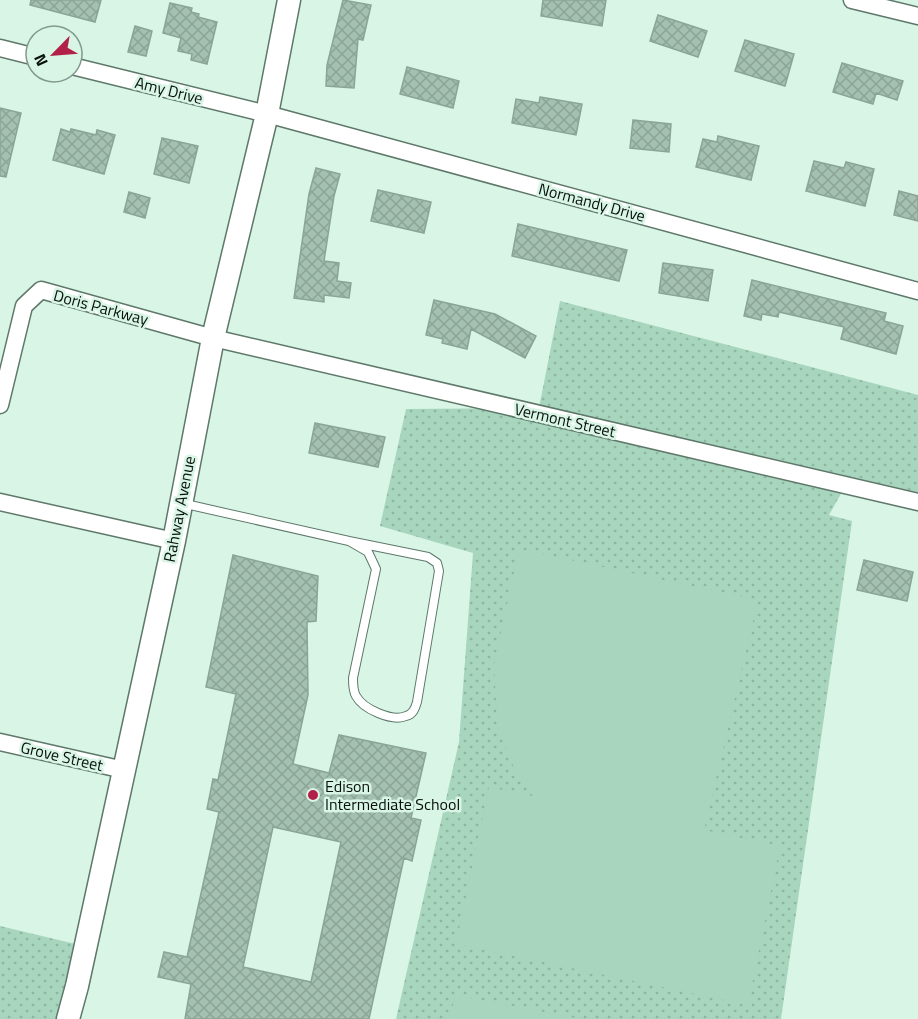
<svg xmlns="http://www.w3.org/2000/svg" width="918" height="1019" font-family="'Titillium Web',sans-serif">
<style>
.grass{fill:url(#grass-dots)}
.garden{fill:#a7d5bd}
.building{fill:url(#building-cross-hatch);stroke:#8aa596;stroke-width:1.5;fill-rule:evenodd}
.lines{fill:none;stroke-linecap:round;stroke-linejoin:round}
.lane-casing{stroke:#5e786a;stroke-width:10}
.street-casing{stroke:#5e786a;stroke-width:19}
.secondary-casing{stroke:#5e786a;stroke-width:25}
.lane{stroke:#fff;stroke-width:8}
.street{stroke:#fff;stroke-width:16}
.secondary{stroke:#fff;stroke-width:22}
.poi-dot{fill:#b22049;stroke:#d8f5e5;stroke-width:2}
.labels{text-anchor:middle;stroke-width:5;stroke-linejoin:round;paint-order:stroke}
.street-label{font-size:16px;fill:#07100b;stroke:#d8f5e5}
.poi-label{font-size:16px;fill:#07100b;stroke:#d8f5e5;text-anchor:start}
</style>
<defs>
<pattern id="grass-dots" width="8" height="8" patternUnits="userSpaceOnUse" patternTransform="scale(1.5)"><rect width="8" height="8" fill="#a7d5bd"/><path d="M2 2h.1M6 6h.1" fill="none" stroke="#8eb6a1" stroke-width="1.8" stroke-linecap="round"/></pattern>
<pattern id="building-cross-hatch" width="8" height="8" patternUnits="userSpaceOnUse" patternTransform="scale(1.5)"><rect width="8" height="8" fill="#a4c0b1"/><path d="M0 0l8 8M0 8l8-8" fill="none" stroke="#8ca497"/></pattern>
</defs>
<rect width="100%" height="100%" fill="#d8f5e5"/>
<!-- grass -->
<path class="grass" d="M 560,301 L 918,395 L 918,509 L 842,492 L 829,515 L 852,521 L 781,1019 L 396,1019 L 459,742 L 473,553 L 380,526 L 406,409 L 539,408 Z
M 0,926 L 88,947 L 75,1019 L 0,1019 Z"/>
<!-- garden -->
<path class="garden" d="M 519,549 L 758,600 L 704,830 L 780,846 L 748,1005 L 456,944 L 489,787 L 533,796 L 514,768 L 497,723 L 494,664 Z
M 455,995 L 581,1019 L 450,1019 Z"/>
<!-- building -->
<path class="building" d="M 31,0 L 101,0 L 95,22 L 30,5 Z
M 343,0 L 371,5 L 363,40 L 358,39 L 354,88 L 326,86 L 327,65 Z
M 543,0 L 606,0 L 602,26 L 541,16 Z
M 170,3 L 192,8 L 191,12 L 199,14 L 198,17 L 217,22 L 207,64 L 191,60 L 192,54 L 178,51 L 181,38 L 163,33 Z
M 658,15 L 707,31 L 698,57 L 650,41 Z
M 135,26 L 152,31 L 146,56 L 128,52 Z
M 745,40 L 794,54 L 785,86 L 735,71 Z
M 842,63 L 903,81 L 897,100 L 876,93 L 873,104 L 833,92 Z
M 407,67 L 459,81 L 453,108 L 400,94 Z
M 540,97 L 582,104 L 576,135 L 512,123 L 516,99 L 539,103 Z
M 0,108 L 21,113 L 6,177 L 0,176 Z
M 633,120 L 671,124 L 669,152 L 630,148 Z
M 61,129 L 70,132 L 71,129 L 96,135 L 97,130 L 115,135 L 104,174 L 53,160 Z
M 718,136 L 759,146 L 751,180 L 696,167 L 703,139 L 717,142 Z
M 162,138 L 198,146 L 189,183 L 154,174 Z
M 814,161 L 844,168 L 846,162 L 874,169 L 865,206 L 806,191 Z
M 316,168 L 340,174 L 334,196 L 324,261 L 339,263 L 337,281 L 351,283 L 349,298 L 324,295 L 324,302 L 294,298 L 309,194 Z
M 378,190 L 431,202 L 424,233 L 371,221 Z
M 899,191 L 918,196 L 918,221 L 894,215 Z
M 129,192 L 150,198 L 145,218 L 124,212 Z
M 518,224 L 627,250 L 619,281 L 512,256 Z
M 663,263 L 713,270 L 708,301 L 659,293 Z
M 752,280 L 886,313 L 884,321 L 903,326 L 896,354 L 841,339 L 844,327 L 779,312 L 778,317 L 762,314 L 761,320 L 744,316 Z
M 434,300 L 495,314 L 536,336 L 525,358 L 471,329 L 467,349 L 442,343 L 443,339 L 426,335 Z
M 315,423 L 385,437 L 378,467 L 309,453 Z
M 233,555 L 318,576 L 316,621 L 307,622 L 308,695 L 293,764 L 329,773 L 339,735 L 426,753 L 411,818 L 421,820 L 412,861 L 404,858 L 369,1019 L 185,1019 L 191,984 L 158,977 L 164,952 L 187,957 L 219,812 L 207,809 L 213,779 L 218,780 L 236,694 L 206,687 ZM 273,827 L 341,842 L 311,982 L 243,967 Z
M 864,560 L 913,572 L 907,601 L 857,590 Z"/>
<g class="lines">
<!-- lane casing -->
<g class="lane-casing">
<path id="lane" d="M 181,503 L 349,541 L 368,552 L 376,569 L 353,678 C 353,684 353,691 356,696 C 363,709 392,722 406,716 C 413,714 415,709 417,702 L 439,571 L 437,563 L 428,557 L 349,541"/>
</g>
<!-- street casing -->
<g class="street-casing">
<path id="street" d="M 852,0 L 918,16
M 0,48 L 36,57
M 72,66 L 267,114 L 918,291
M 0,405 L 24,306 L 41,290 L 213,338 L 918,502
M 0,502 L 174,541
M 0,742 L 124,770"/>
</g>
<!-- secondary casing -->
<g class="secondary-casing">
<path id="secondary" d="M 68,1019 L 77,986 L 174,541 L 213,338 L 267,114 L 289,0"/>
</g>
<!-- lane -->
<use href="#lane" class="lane"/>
<!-- street -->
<use href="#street" class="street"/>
<!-- secondary -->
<use href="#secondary" class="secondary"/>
</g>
<!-- markers -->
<circle class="poi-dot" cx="313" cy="795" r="6"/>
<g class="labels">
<!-- street labels -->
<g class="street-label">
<text transform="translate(169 90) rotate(14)" y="6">Amy Drive</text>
<text transform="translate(592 202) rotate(15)" y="6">Normandy Drive</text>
<text transform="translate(101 307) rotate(15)" y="6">Doris Parkway</text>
<text transform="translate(565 420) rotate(13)" y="6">Vermont Street</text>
<text transform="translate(179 509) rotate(-79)" y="6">Rahway Avenue</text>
<text transform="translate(62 756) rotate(13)" y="6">Grove Street</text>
</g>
<!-- poi labels -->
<g class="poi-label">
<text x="325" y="792">Edison<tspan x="325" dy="18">Intermediate School</tspan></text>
</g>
</g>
<!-- north arrow -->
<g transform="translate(54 54) rotate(245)"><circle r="28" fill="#d8f5e5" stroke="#84998e" stroke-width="1.5"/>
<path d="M0-4.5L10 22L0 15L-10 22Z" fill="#b22049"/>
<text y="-9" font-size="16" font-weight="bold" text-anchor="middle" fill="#07100b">N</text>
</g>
</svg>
